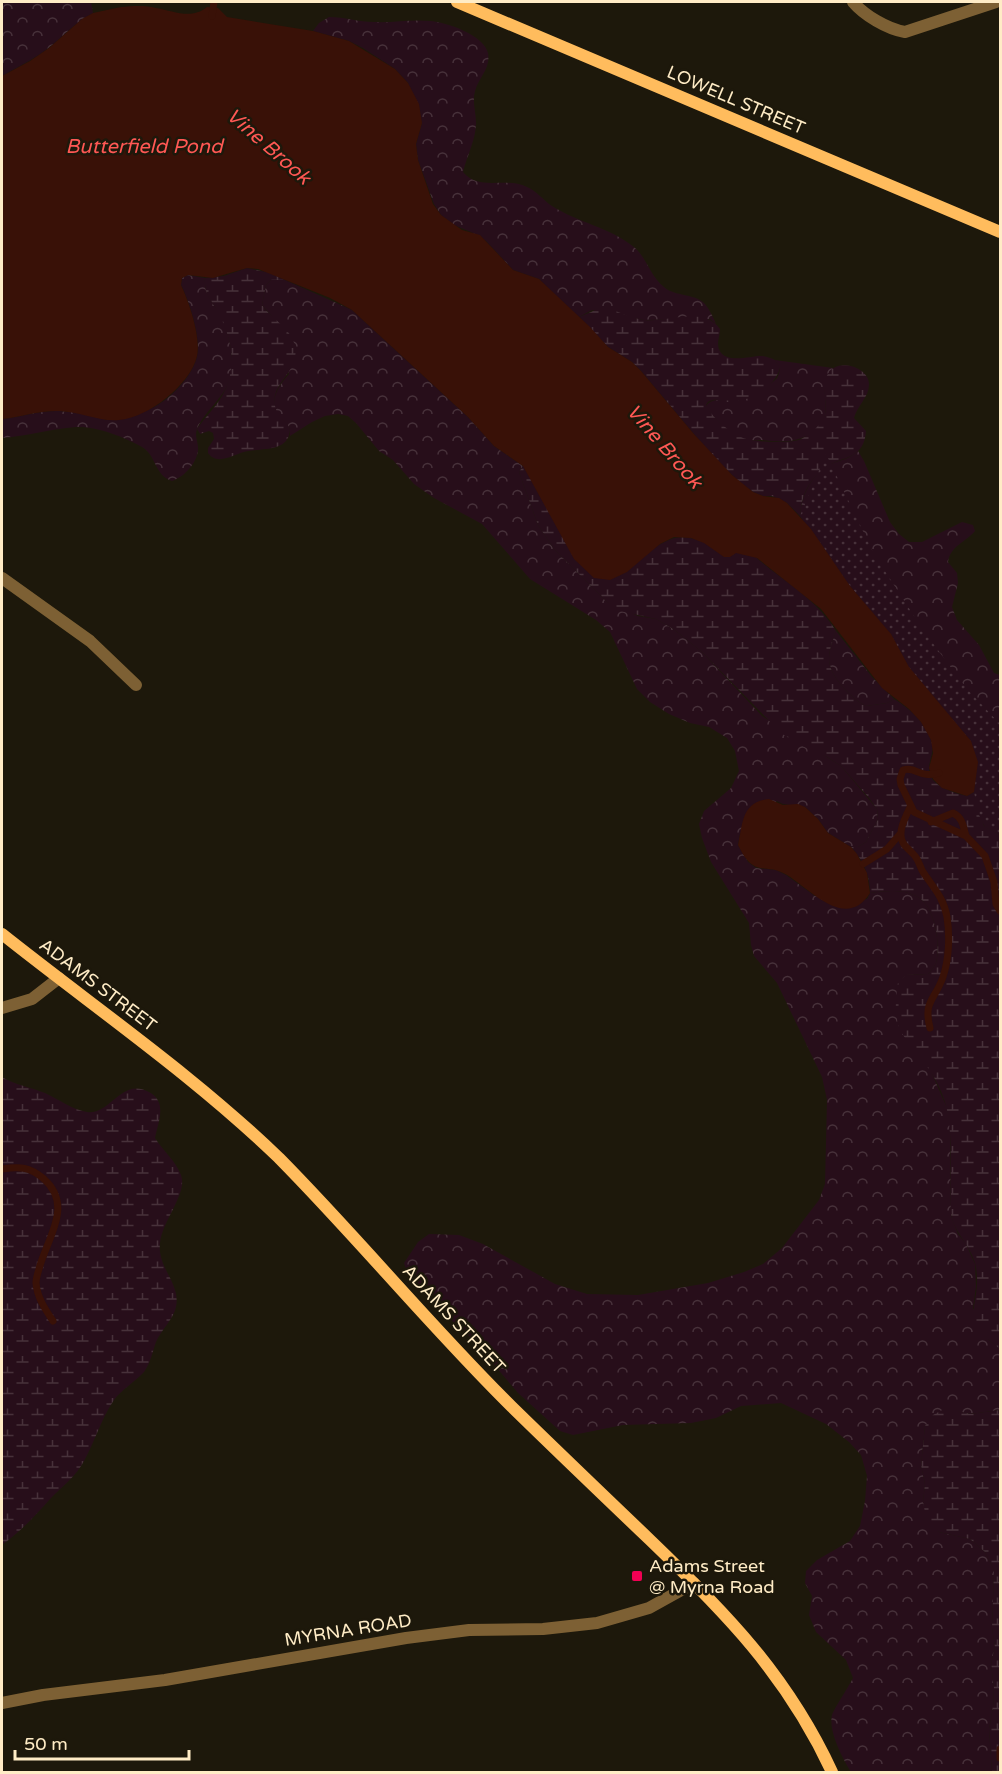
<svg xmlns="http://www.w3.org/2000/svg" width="1002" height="1774" font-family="'Varela Round',sans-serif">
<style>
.forest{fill:url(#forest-crowns)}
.wetland{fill:url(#wetland-marsh)}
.park{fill:url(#park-dots)}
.water{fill:#391107}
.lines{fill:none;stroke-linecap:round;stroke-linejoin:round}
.stream{stroke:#391107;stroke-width:7}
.lane{stroke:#7d6034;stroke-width:12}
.street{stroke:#7d6034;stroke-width:12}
.secondary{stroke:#ffbc5d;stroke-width:12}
.poi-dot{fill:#f10053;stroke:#1d180b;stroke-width:2}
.labels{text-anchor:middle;stroke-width:5;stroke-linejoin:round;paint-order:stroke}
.street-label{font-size:18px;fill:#ffecc6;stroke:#1d180b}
.poi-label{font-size:18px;fill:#ffecc6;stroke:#1d180b;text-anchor:start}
.water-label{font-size:20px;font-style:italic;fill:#ff5854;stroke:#1d180b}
</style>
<defs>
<pattern id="forest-crowns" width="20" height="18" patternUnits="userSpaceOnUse" patternTransform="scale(1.5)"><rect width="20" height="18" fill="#270e1a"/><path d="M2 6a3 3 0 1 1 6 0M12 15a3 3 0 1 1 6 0" fill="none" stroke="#47313a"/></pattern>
<pattern id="wetland-marsh" width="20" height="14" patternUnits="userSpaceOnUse" patternTransform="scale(1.5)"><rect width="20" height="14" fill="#270e1a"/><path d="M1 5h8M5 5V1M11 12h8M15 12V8" fill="none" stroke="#47313a"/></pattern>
<pattern id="park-dots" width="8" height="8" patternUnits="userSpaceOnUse" patternTransform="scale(1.5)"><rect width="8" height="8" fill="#270e1a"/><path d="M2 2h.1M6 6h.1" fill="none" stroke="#47313a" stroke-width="1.8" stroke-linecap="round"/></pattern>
</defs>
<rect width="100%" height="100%" fill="#1d180b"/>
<!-- forest -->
<path class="forest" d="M 2,2 L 91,2 L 93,13 C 75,22 63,37 47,49 C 33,60 17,67 2,76 Z
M 329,17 C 344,17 359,22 374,22 C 393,23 412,19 430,21 C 446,22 484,35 488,53 C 491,68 479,77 475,91 C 472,102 476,112 476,123 C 476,139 467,156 463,172 C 480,192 506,176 527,187 C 537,191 544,201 552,206 C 579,223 609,227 634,247 C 647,258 650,276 664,287 C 675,297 695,293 705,304 C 710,310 713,317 716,324 L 710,319 L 644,320 L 592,310 L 579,317 L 568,309 L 539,279 L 513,270 L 486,241 L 471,232 L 454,225 L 441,215 L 434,204 L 418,160 L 416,144 L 422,123 L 408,83 L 395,69 L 363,48 L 349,41 L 313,31 L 319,23 Z
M 188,275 L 205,278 C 204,293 210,299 218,311 C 228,327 236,360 230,378 C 224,399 205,410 197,429 C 194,437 199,443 198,451 C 196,464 184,477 172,481 C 154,475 157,456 142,447 C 125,437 96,426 76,427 C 51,429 27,436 2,438 L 2,419 C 21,417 40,410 60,411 C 72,412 85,413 97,417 C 101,418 105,420 110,420 C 122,418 139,414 150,409 C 169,401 193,376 197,356 C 201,337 189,301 181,285 L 182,278 Z
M 271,280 L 285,280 L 352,310 L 468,417 L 494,446 L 523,466 L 519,472 L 538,525 L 554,549 L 607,602 L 638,616 L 656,619 L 672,628 L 702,652 L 762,716 L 841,766 L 877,809 L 878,819 L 866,842 L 858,847 L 851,847 L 828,833 L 818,819 L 805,807 L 783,804 L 777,801 L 740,834 L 738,845 L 748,862 L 756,868 L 776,870 L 786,875 L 815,896 L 867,899 L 870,893 C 886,891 902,889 916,896 C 935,904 941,945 936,963 C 934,967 931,971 928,974 L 906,975 L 914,1048 L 930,1069 L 947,1108 L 950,1124 L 951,1216 L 958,1234 L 966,1244 L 975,1264 L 976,1286 L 973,1308 L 989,1340 L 1000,1349 L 1000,1410 L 970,1414 L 946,1409 L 925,1426 L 921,1465 L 925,1484 L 923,1502 L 939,1532 L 970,1539 L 985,1552 L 994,1570 L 992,1628 L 995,1647 L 991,1664 L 994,1688 L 993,1708 L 989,1729 L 992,1772 L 851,1772 C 843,1759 828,1731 832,1715 C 834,1709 849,1686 853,1678 L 846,1660 L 816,1632 L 809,1615 L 812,1596 L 805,1583 L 806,1571 L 817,1560 L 850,1541 L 860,1526 L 865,1501 L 867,1476 L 861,1455 L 849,1442 L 826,1424 L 781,1403 L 741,1406 L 716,1418 L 691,1423 L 623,1425 L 573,1435 L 560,1431 L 518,1393 L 472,1339 L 420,1291 L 408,1275 L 404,1263 L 418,1242 L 429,1234 L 459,1235 L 483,1244 L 555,1284 L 587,1294 L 638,1295 L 708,1283 L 744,1272 L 763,1264 L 782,1248 L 819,1200 L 825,1184 L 827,1100 L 822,1077 L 777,983 L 754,956 L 751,945 L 749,923 L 711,862 L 702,838 L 699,824 L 704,811 L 731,788 L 739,771 L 735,751 L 727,738 L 709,727 L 690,723 L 669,714 L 650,702 L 637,689 L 610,632 L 596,620 L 530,579 L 482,524 L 434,498 L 414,484 L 393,460 L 379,451 L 356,423 L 348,416 L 338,414 L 325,416 L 312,422 L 290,436 L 290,429 C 287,423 281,419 278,414 C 268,400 280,384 289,374 L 276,321 L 262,305 L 266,285 Z
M 775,360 L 833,368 C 816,388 833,408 821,424 C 805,443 784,443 762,440 C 756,440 749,441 744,439 C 729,433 713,419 706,406 C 713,396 725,402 736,401 C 746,399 771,385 777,378 C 778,377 780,370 780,369 Z
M 858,451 L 864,461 L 890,522 L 899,534 L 909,542 L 922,542 L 962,522 L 973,525 L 975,531 C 966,542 950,546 948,562 L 957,573 L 958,583 L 952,607 L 957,620 L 979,645 L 994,673 L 1000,675 L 1000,835 L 974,792 L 975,780 L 800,516 C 801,497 810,477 827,466 C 839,459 845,462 858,451 Z
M 836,631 L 872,677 L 894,699 L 887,703 L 866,706 C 851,698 829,676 829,659 C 829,649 833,640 836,631 Z"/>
<!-- wetland -->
<path class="wetland" d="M 247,268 L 271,273 L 285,280 L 271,280 L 266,285 L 262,305 C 271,318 287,326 293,340 C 305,371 270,380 275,406 C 277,416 286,420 290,429 C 289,452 264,448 248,451 C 235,453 218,467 208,453 L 208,448 L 214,439 L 213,433 L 209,431 L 200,434 L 197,429 C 204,418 215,408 222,396 C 237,370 233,342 220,316 C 213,300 204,298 205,278 L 224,276 Z
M 603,307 C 617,310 629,318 644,320 C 668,323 703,305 720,329 C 720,334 718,339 718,344 C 719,366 749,356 761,356 C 765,356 771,358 775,360 L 780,368 C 774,389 748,402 727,402 C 722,401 717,399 713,400 C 708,401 708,402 706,405 C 713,419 729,432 743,438 C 752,442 792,444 801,439 C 807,436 814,430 819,425 C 835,409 815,387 831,370 C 841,359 870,368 869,385 C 869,397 857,406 854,418 L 866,431 C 864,460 842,456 826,467 C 809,479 801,496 800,516 L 787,503 L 772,496 L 763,496 L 753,492 L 742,484 L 720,464 L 693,433 L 641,371 L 632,362 L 608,347 L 579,317 Z
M 603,407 L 609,411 C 627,430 645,449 662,469 C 666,475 673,480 676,487 C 681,496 673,504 682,512 C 694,523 710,523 723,531 C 741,542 754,557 770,569 C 795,588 819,604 836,631 C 833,640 829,649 829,659 C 829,676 851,698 866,706 L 887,703 L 894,699 C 910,709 924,721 931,740 C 935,750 930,757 929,767 C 928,786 952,792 967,796 L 974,792 L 984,826 L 1000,835 L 1000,1349 C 954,1314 985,1303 975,1263 C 970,1246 957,1235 952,1219 C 950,1212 951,1203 951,1196 C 950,1172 952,1147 949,1123 C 947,1096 933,1073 917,1053 C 911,1045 902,1036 899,1027 C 894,1012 896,996 898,982 L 906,975 L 928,974 C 931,971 934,967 936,963 C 941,945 935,904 916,896 C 902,889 885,891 870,893 C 870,875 863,860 851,847 L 858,847 L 866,842 L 878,819 L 877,809 L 869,798 L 841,766 L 827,757 L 800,745 L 781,733 L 702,652 L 672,628 L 656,619 L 620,611 L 607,602 L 554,549 L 538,525 L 519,472 L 523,466 C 530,465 539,463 545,468 C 553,474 551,490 556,498 C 560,507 591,538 600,540 C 606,541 612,536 618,536 L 639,550 C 665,550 667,529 700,541 L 679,528 L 667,527 L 642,535 L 637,534 L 613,522 L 588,515 L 580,509 L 566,492 L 566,487 L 570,486 L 584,501 L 589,502 L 593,499 L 593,492 L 584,467 L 598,443 L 595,417 L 597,410 Z
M 2,1077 C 15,1085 30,1087 45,1093 C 58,1099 73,1110 87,1112 C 111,1115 121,1077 149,1092 C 168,1102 158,1122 155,1138 C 163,1151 176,1161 181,1175 C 188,1193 162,1221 160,1243 C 157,1268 181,1283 176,1307 C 173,1320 161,1330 156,1342 C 152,1353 151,1362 144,1372 C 135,1382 122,1389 114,1400 C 101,1419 95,1441 84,1461 C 76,1476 63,1486 51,1498 C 35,1516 21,1531 2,1545 Z
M 946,1408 L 970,1414 L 1000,1410 L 1000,1772 L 992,1772 L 989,1729 L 993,1708 L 994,1688 L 991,1664 L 995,1647 L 992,1628 L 994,1570 L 985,1552 L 970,1539 L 939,1532 L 926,1517 L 923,1502 L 925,1484 L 921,1465 L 925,1426 L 933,1415 Z"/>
<!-- park -->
<path class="park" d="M 826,454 L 874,554 L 923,630 L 967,689 L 1000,724 L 1000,835 L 985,827 L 979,815 L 974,792 L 978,762 L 971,741 L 908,667 L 891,634 L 850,586 L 820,542 L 800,516 Z"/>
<!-- water -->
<path class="water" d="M 121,7 C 132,6 145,5 156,8 C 174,11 191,20 207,7 L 218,8 L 227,17 L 313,31 L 349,41 L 395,69 L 408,83 L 419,104 L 422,123 L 416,144 L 418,160 L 433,204 L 441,215 L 462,230 L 480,235 L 513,270 L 539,279 L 590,327 L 608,347 L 632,362 L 641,371 L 693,433 L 732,475 L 753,492 L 763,496 L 779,498 L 787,503 L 811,529 L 850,586 L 891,634 L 909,667 L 971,741 L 978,762 L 974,792 L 967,796 L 942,788 L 933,779 L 929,768 L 933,753 L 931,740 L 921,722 L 909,709 L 882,688 L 821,609 L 757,558 L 736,553 L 730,557 L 724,557 L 704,543 L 691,538 L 674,537 L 660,544 L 627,572 L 610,580 L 594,578 L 574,559 L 523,466 L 494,446 L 468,417 L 352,310 L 330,298 L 258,269 L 247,268 L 213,278 L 188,275 L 182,278 L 181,285 C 189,302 201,337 197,356 C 191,384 148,418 119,420 C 101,422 80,412 60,411 C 40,410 21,417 2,419 L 2,76 L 30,61 L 49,48 L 82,19 L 93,13 Z
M 769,799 L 783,805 L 798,804 L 805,807 L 818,819 L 828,833 L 851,847 L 857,854 L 867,873 L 870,893 C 846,931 811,890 787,875 C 764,861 755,880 738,845 C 743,824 741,802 769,799 Z"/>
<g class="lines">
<!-- stream -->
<path class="stream" d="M 212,16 L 214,2
M 939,773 C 921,779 915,766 903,770 L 900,779 L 901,785 L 914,812 L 966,836 L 985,856 L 994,882 L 996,904 L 1000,911
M 910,807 C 907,815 901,824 901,833 C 900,844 908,848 915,856 C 919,861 920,867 923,872 C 933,887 944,898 947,917 C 950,936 949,959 943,977 C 935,1000 923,1001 930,1028
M 931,822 L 953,813 C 963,818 963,826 966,836
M 863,864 L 887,849 L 900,834
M 2,1169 C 20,1166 30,1167 44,1179 C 74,1206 47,1238 39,1269 C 38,1273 36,1278 36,1283 C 37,1297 45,1309 53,1321
M 1000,1749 L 1000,1758"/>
<!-- lane -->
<path class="lane" d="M 853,2 C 864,15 887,29 905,32 L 996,2
M 2,578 L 90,641 L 136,685
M 2,1008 L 32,999 L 59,978"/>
<!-- street -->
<path class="street" d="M 2,1703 L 43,1695 L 165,1680 L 406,1638 L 469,1630 L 543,1629 L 597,1623 L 649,1608 L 694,1583"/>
<!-- secondary -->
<path class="secondary" d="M 457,2 L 1000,232
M 2,934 C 95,1008 193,1075 279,1158 C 359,1239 431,1327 512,1407 C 557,1451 603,1495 649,1539 C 725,1612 787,1675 832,1772"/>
</g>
<!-- markers -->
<rect class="poi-dot" x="631" y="1570" width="12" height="12" rx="3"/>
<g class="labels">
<!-- street labels -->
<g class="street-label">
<text transform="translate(736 100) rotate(23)" y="6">LOWELL STREET</text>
<text transform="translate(98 985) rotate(37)" y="6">ADAMS STREET</text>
<text transform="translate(454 1319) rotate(47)" y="6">ADAMS STREET</text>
<text transform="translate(348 1630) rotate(-9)" y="6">MYRNA ROAD</text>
</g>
<!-- poi labels -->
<g class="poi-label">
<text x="649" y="1572">Adams Street<tspan x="649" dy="21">@ Myrna Road</tspan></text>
</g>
<!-- water labels -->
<g class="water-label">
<text x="144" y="153">Butterfield Pond</text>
<text transform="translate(269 146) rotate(41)" y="7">Vine Brook</text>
<text transform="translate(665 446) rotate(49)" y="7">Vine Brook</text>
</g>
</g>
<!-- border -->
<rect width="1002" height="1774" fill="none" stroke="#ffecc6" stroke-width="6"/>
<!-- scale -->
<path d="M15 1750v9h174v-9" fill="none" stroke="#ffecc6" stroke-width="3"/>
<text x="24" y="1750" font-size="18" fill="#ffecc6" stroke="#1d180b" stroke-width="4.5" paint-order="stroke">50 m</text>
</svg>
